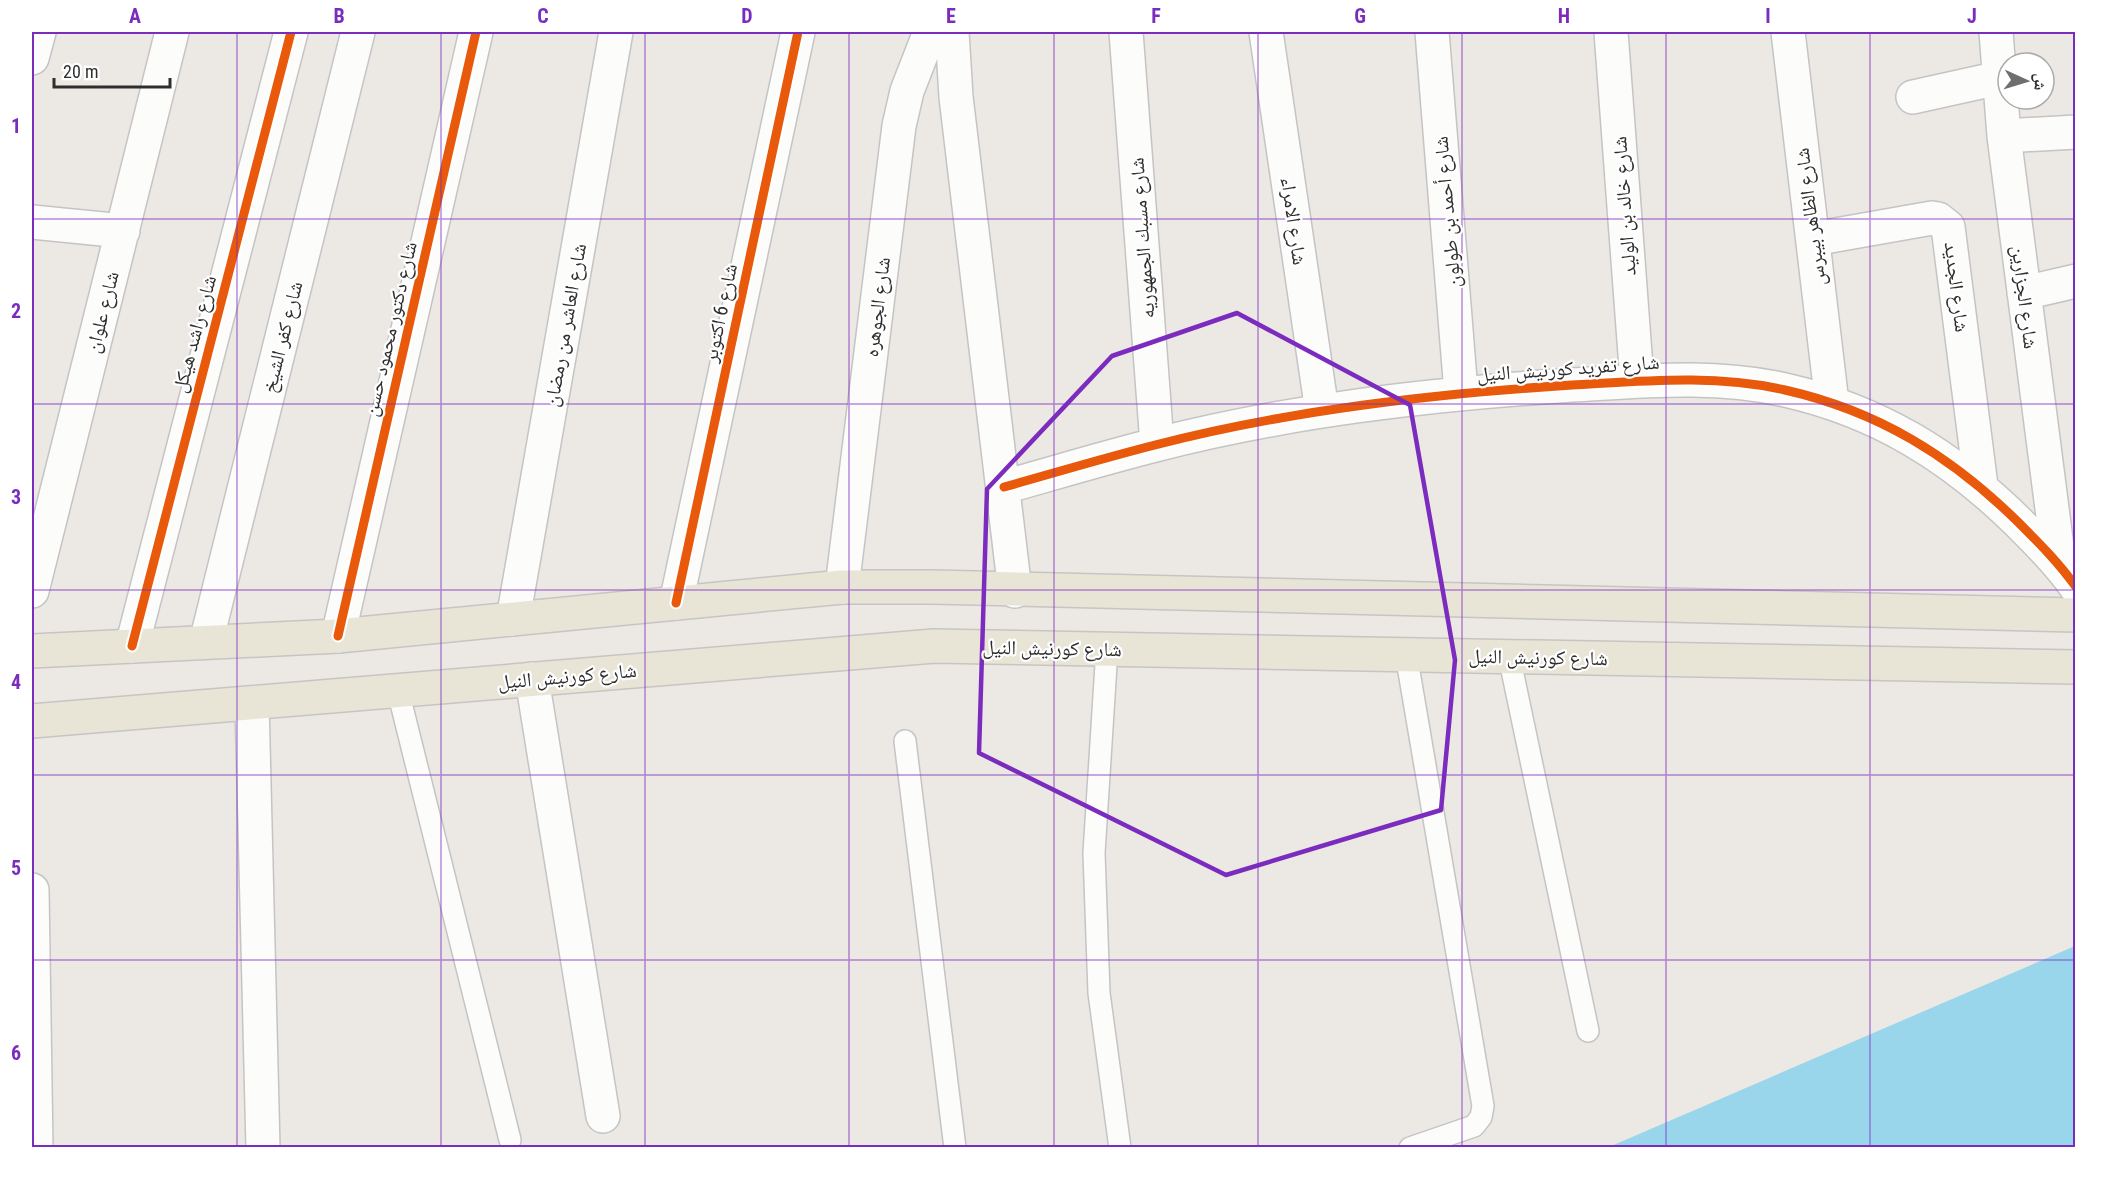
<svg xmlns="http://www.w3.org/2000/svg" width="2107" height="1179" font-family="'Roboto Condensed','Noto Naskh Arabic',sans-serif">
<style>
.water{fill:#99d6ec}
.lines{fill:none;stroke-linecap:round;stroke-linejoin:round}
.lane-casing{stroke:#c5c4c5;stroke-width:24}
.street-casing{stroke:#c5c4c5;stroke-width:36}
.primary-casing{stroke:#c6c5c4;stroke-width:36}
.lane{stroke:#fcfcfb;stroke-width:21}
.street{stroke:#fcfcfb;stroke-width:33}
.primary{stroke:#e8e4d6;stroke-width:33}
.cycleway-casing{stroke:#fff;stroke-width:13}
.cycleway{stroke:#e8590c;stroke-width:9}
.marked{fill:none;stroke:#7b2cbf;stroke-width:4.5;stroke-linejoin:round}
.grid{fill:none;stroke:#7b2cbf;stroke-width:1.5;stroke-opacity:0.55}
.labels{text-anchor:middle;stroke-width:4.5;stroke-linejoin:round;paint-order:stroke}
.street-label{font-size:20px;fill:#2e2e2e;stroke:#fff}
.neatline{fill:none;stroke:#7b2cbf;stroke-width:2}
.grid-label{font-size:20px;text-anchor:middle;font-weight:bold;fill:#7b2cbf}
</style>
<rect width="100%" height="100%" fill="#ece8e4"/>
<!-- water -->
<path class="water" d="M 2075,946 L 2075,1147 L 1609,1147 Z"/>
<g class="lines">
<!-- lane casing -->
<g class="lane-casing">
<path id="lane" d="M 1107,649 L 1094,853 L 1099,993 L 1120,1148
M 1406,654 L 1483,1106 L 1481,1117 L 1474,1126 L 1410,1148
M 1509,656 L 1588,1031
M 398,691 L 510,1140
M 905,741 L 955,1148"/>
</g>
<!-- street casing -->
<g class="street-casing">
<path id="street" d="M 952,32 L 956,97 L 1015,591
M 1126,32 L 1157,444
M 1266,32 L 1322,411
M 1432,32 L 1461,392
M 1611,32 L 1637,381
M 1788,32 L 1832,403
M 1996,32 L 2004,136 L 2059,563
M 32,58 L 39,32
M 1913,97 L 1999,78
M 2004,136 L 2076,132
M 32,222 L 123,231
M 1813,239 L 1932,218 L 1938,219 L 1948,227 L 1981,486
M 2024,293 L 2076,281
M 1004,487 C 1054,473 1104,458 1155,445 C 1291,410 1432,394 1572,385 C 1644,381 1715,374 1785,390 C 1878,411 1951,456 2018,522 C 2039,543 2059,563 2076,587
M 842,587 L 899,126 L 907,91 L 930,32
M 32,591 L 172,32
M 676,603 L 798,32
M 513,619 L 616,32
M 338,636 L 476,32
M 206,642 L 358,32
M 132,646 L 291,32
M 532,679 L 603,1116
M 252,703 L 263,1148
M 32,890 L 36,1148"/>
</g>
<!-- primary casing -->
<g class="primary-casing">
<path id="primary" d="M 32,651 L 338,636 L 842,587 L 933,587 L 2076,615
M 32,721 L 934,646 L 2076,667"/>
</g>
<!-- lane -->
<use href="#lane" class="lane"/>
<!-- street -->
<use href="#street" class="street"/>
<!-- primary -->
<use href="#primary" class="primary"/>
<!-- cycleway casing -->
<g class="cycleway-casing">
<path id="cycleway" d="M 1004,487 C 1054,473 1104,458 1155,445 C 1291,410 1432,394 1572,385 C 1644,381 1715,374 1785,390 C 1878,411 1951,456 2018,522 C 2039,543 2059,563 2076,587
M 676,603 L 798,32
M 338,636 L 476,32
M 132,646 L 291,32"/>
</g>
<!-- cycleway -->
<use href="#cycleway" class="cycleway"/>
</g>
<!-- marked area -->
<path class="marked" d="M 1237,313 L 1410,405 L 1455,660 L 1441,810 L 1226,875 L 979,753 L 987,489 L 1112,356 Z"/>
<!-- grid -->
<path class="grid" d="M 237,32 L 237,1148M 441,32 L 441,1148M 645,32 L 645,1148M 849,32 L 849,1148M 1054,32 L 1054,1148M 1258,32 L 1258,1148M 1462,32 L 1462,1148M 1666,32 L 1666,1148M 1870,32 L 1870,1148M 32,219 L 2076,219M 32,404 L 2076,404M 32,590 L 2076,590M 32,775 L 2076,775M 32,960 L 2076,960"/>
<g class="labels">
<!-- street labels -->
<g class="street-label">
<text transform="translate(1624 206) rotate(-94)" y="7">شارع خالد بن الوليد</text>
<text transform="translate(1447 212) rotate(-95)" y="7">شارع أحمد بن طولون</text>
<text transform="translate(1810 217) rotate(-97)" y="7">شارع الظاهر بيبرس</text>
<text transform="translate(1294 221) rotate(82)" y="7">شارع الامراء</text>
<text transform="translate(1142 238) rotate(-94)" y="7">شارع مسبك الجمهوريه</text>
<text transform="translate(1957 287) rotate(83)" y="7">شارع الجديد</text>
<text transform="translate(2025 297) rotate(83)" y="7">شارع الجزارين</text>
<text transform="translate(877 307) rotate(-83)" y="7">شارع الجوهره</text>
<text transform="translate(102 312) rotate(-76)" y="7">شارع علوان</text>
<text transform="translate(720 313) rotate(-78)" y="7">شارع 6 اكتوبر</text>
<text transform="translate(565 325) rotate(-80)" y="7">شارع العاشر من رمضان</text>
<text transform="translate(390 329) rotate(-77)" y="7">شارع دكتور محمود حسن</text>
<text transform="translate(194 334) rotate(-75)" y="7">شارع راشد هيكل</text>
<text transform="translate(282 337) rotate(-76)" y="7">شارع كفر الشيخ</text>
<text transform="translate(1568 368) rotate(-4)" y="7">شارع تفريد كورنيش النيل</text>
<text transform="translate(1052 648) rotate(1)" y="7">شارع كورنيش النيل</text>
<text transform="translate(1538 657) rotate(1)" y="7">شارع كورنيش النيل</text>
<text transform="translate(567 676) rotate(-5)" y="7">شارع كورنيش النيل</text>
</g>
</g>
<!-- border -->
<rect width="2107" height="1179" fill="none" stroke="#ffffff" stroke-width="66"/>
<!-- north arrow -->
<g transform="translate(2026 81) rotate(94)"><circle r="28" fill="#ffffff" stroke="#ababab" stroke-width="1.5"/>
<path d="M0-4.5L10 22L0 15L-10 22Z" fill="#706f6e"/>
<text y="-9" font-size="16" font-weight="bold" text-anchor="middle" fill="#2e2e2e">ش</text>
</g>
<!-- scale -->
<path d="M54 78v9h116v-9" fill="none" stroke="#2e2e2e" stroke-width="3"/>
<text x="63" y="78" font-size="18" fill="#2e2e2e" stroke="#ffffff" stroke-width="4.5" paint-order="stroke">20 m</text>
<rect x="33" y="33" width="2041" height="1113" class="neatline"/>
<g class="grid-label">
<text x="135" y="23">A</text>
<text x="339" y="23">B</text>
<text x="543" y="23">C</text>
<text x="747" y="23">D</text>
<text x="951" y="23">E</text>
<text x="1156" y="23">F</text>
<text x="1360" y="23">G</text>
<text x="1564" y="23">H</text>
<text x="1768" y="23">I</text>
<text x="1972" y="23">J</text>
<text x="16" y="133">1</text>
<text x="16" y="318">2</text>
<text x="16" y="504">3</text>
<text x="16" y="689">4</text>
<text x="16" y="875">5</text>
<text x="16" y="1060">6</text>
</g>
</svg>
